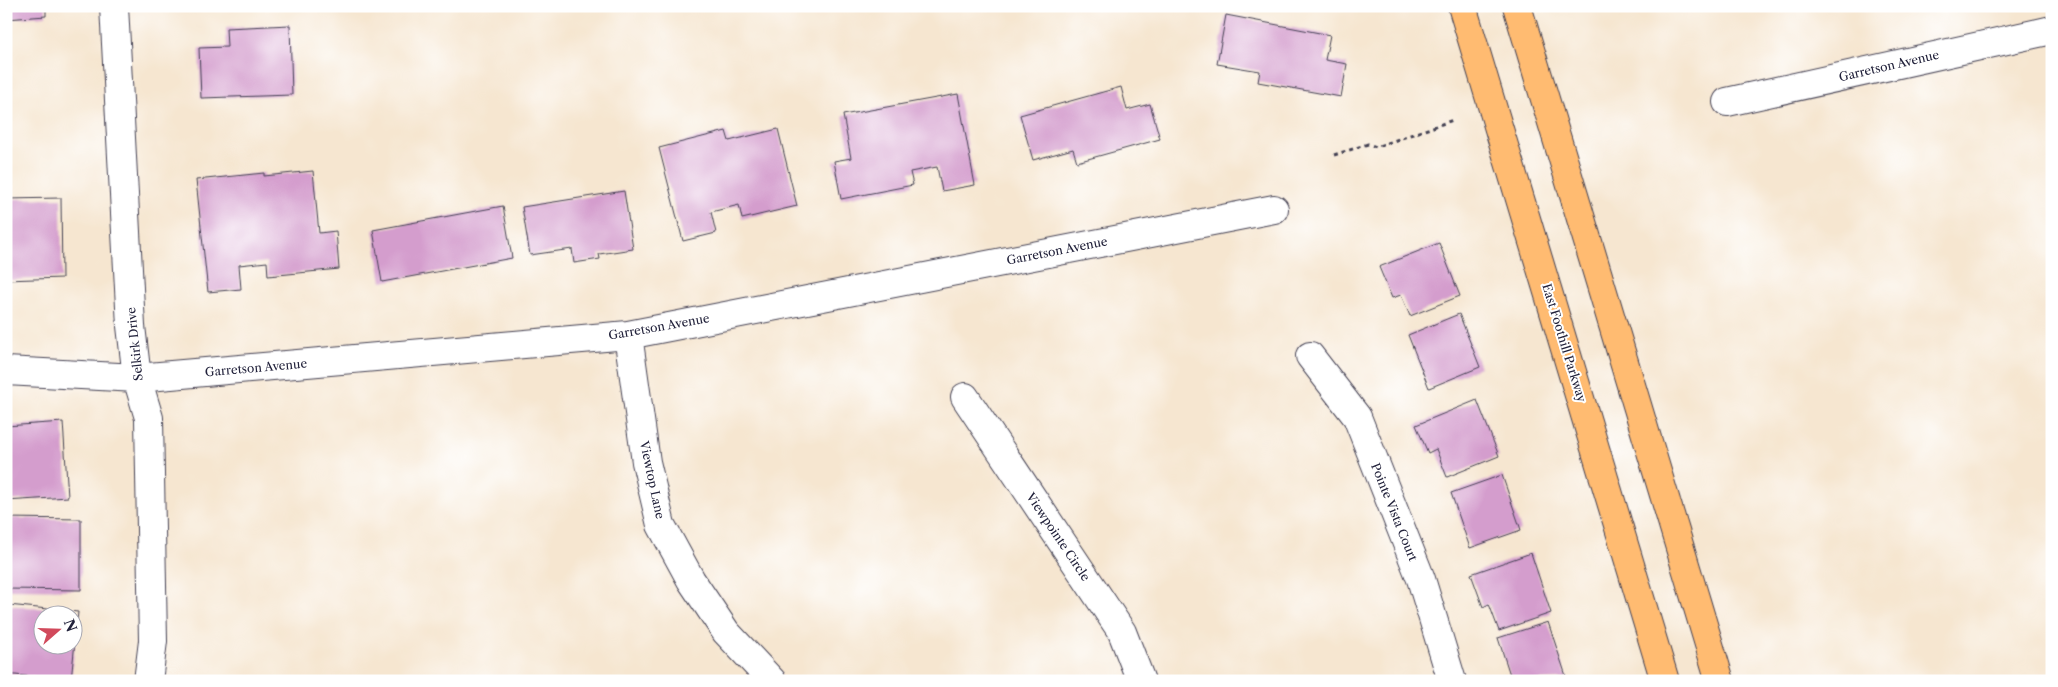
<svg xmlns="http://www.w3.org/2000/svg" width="2058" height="687" font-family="'Libre Caslon Text',serif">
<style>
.building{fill:#d49dcd;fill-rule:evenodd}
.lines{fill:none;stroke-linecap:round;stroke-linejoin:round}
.minor-casing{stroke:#423f51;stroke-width:30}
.major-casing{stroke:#423f51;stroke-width:30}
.path{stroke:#423f51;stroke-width:3;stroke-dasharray:4 4;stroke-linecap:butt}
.minor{stroke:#fff;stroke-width:28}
.major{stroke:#ffbb71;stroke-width:28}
.labels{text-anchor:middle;stroke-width:4;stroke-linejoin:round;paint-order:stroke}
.street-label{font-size:12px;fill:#22223b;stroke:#fff}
</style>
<rect width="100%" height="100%" fill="#fff"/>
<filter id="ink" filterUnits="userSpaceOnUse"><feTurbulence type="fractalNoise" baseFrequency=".02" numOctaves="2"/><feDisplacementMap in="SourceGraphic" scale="10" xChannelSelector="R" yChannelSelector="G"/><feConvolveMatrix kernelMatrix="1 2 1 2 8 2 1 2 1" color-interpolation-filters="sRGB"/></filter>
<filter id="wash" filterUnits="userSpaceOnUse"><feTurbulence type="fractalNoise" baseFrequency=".0096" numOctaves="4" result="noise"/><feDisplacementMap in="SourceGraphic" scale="20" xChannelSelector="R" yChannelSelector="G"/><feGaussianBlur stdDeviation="1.12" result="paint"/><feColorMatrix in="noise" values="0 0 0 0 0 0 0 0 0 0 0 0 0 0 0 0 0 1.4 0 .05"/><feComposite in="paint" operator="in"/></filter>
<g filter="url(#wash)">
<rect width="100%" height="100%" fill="#f6e6d0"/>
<g id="blocks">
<!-- building -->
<path class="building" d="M 6,6 L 46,6 L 46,16 L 6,19 Z
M 1226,15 L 1330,35 L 1325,60 L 1347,64 L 1341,97 L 1258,82 L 1260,71 L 1217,64 Z
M 290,25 L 292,95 L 201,98 L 199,48 L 227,47 L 226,28 Z
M 1121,87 L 1127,110 L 1150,104 L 1160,139 L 1077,162 L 1073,149 L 1033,160 L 1020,115 Z
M 958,94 L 975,185 L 942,191 L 937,167 L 910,172 L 913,185 L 841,199 L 834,161 L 851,158 L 843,115 Z
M 778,129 L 797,206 L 742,219 L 739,205 L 711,212 L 716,233 L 683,241 L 659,148 L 726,131 L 729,141 Z
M 313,171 L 319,233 L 336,231 L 339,269 L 268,276 L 267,262 L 239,265 L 241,289 L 208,292 L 196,180 L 264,173 L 264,176 Z
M 624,191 L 633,249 L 599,254 L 600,259 L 574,263 L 572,249 L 530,255 L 522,207 Z
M 61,198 L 62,278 L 6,280 L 6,199 Z
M 503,206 L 512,258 L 382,282 L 373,230 Z
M 1439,243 L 1460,296 L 1410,316 L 1401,295 L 1392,298 L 1379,267 Z
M 1459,314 L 1480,367 L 1429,388 L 1408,335 Z
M 1477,400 L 1499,456 L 1447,477 L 1436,449 L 1428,453 L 1416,425 Z
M 63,422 L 68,497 L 6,501 L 6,426 Z
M 1502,475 L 1521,530 L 1470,548 L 1451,493 Z
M 7,518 L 81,519 L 81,590 L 7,589 Z
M 1531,553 L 1551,613 L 1499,631 L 1489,604 L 1483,607 L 1471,574 Z
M 8,605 L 78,612 L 71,681 L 34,681 L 34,677 L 6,674 ZM 42,614 L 72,614 L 72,644 L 42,644 Z
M 1548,622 L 1567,679 L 1512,681 L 1498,638 Z"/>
</g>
</g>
<g filter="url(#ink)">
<use href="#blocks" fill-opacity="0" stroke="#423f51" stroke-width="1"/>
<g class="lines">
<!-- minor casing -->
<g class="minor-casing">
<path id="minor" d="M 114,6 L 131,326 L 137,378 L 149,418 L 153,641 L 148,681
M 1727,102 L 2052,30
M 628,335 L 646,462 L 661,525 L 691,580 L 726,632 L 772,681
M 1310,356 L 1357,417 L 1421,579 L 1452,681
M 6,371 L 137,378 L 628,335 L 1274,209
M 965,397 L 1122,632 L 1141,681"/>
</g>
<!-- major casing -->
<g class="major-casing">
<path id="major" d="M 1462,6 L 1665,681
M 1517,6 L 1720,681"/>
</g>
<!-- path -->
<path class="path" d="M 1334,155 L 1368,144 L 1376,147 L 1453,120"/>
<!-- minor -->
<use href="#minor" class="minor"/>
<!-- major -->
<use href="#major" class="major"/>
</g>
</g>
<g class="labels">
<!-- street labels -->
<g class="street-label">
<text transform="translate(1889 66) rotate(-13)" y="4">Garretson Avenue</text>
<text transform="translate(1057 251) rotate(-11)" y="4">Garretson Avenue</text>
<text transform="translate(659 327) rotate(-10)" y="4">Garretson Avenue</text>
<text transform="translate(1564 343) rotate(73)" y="4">East Foothill Parkway</text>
<text transform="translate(135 344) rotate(-96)" y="4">Selkirk Drive</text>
<text transform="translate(256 368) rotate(-5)" y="4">Garretson Avenue</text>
<text transform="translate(652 480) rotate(78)" y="4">Viewtop Lane</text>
<text transform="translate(1394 512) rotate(68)" y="4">Pointe Vista Court</text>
<text transform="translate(1058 537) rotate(56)" y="4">Viewpointe Circle</text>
</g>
</g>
<!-- margin -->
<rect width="2058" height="687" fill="none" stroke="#fff" stroke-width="25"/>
<!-- north arrow -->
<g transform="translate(58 630) rotate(70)"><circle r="24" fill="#ffffff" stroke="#a7a7b1"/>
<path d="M0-4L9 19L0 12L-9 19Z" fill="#d1495b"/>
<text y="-8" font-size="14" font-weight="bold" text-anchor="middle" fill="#22223b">N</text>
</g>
</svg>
